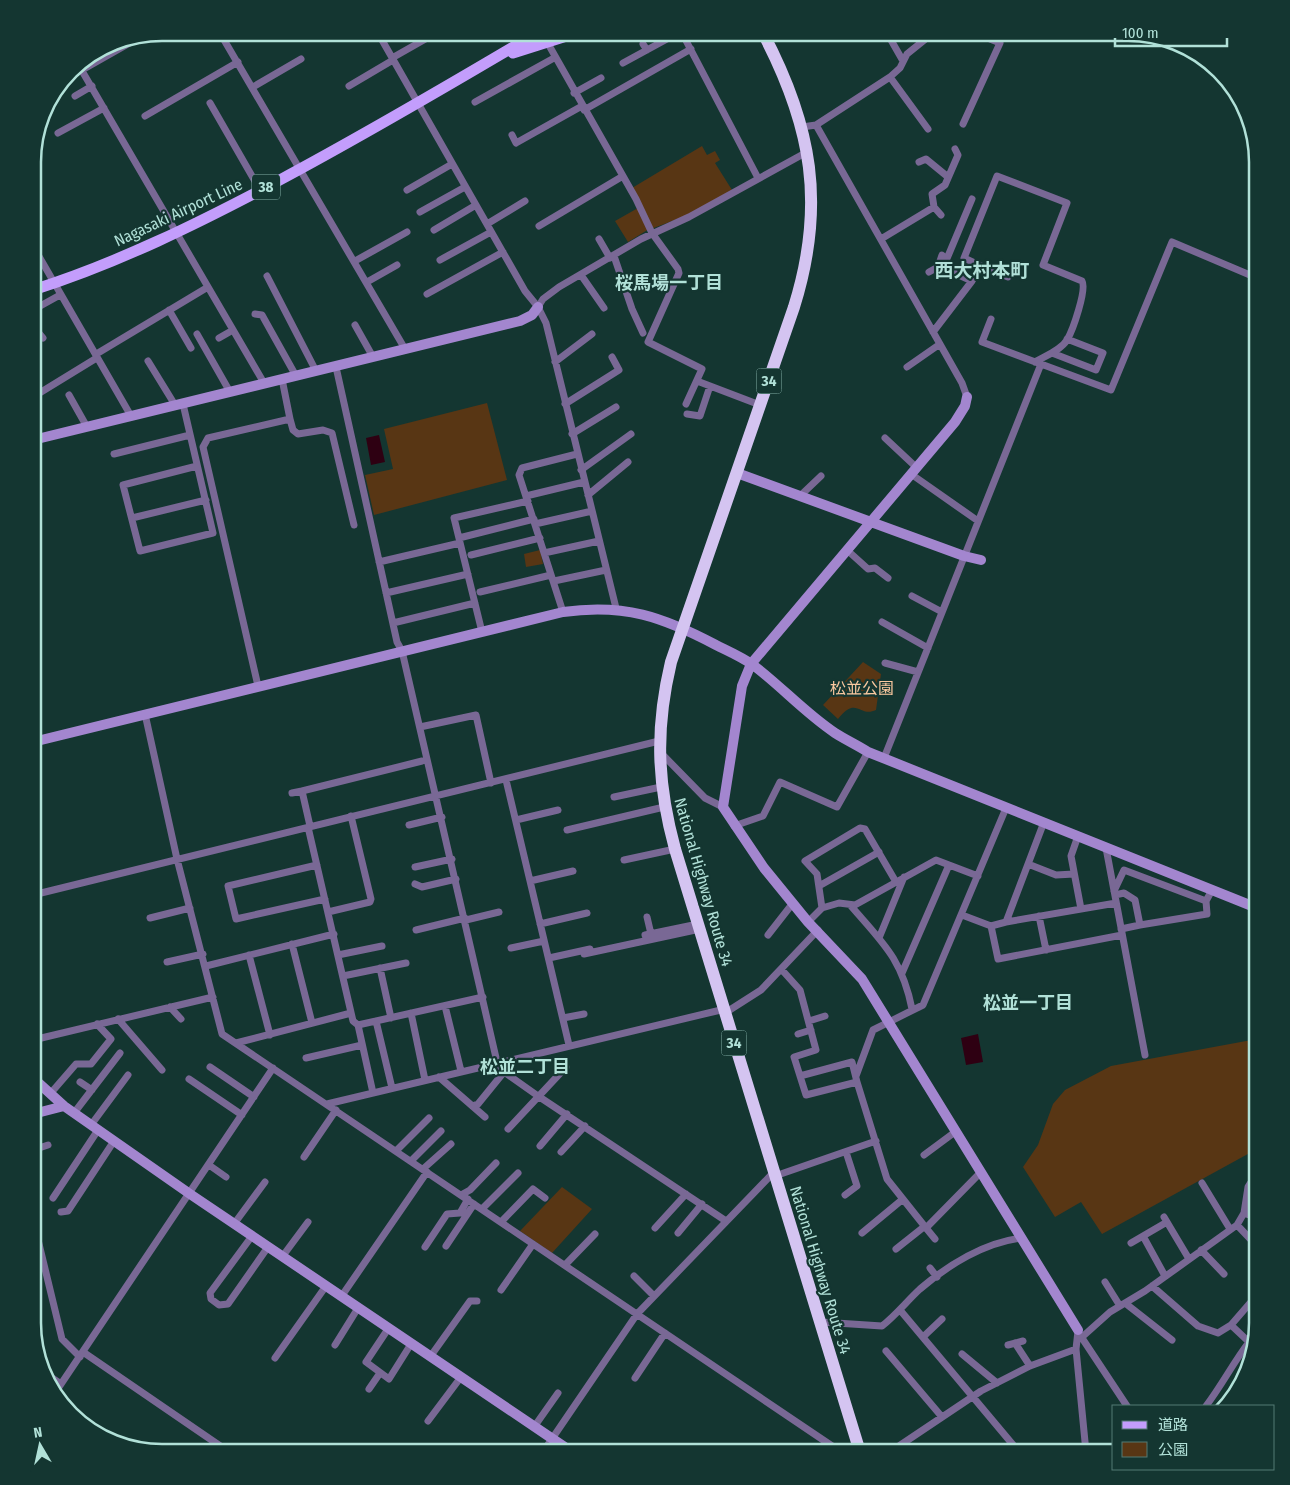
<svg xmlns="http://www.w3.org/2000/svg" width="1290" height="1485" font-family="'Fira Sans Condensed','Noto Sans JP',sans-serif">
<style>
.green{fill:#583614}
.water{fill:#2e0012}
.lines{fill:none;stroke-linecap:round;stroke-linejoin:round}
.street{stroke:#796895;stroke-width:7}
.secondary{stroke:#a386cf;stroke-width:10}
.primary{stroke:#c39dfc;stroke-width:11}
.highway{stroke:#d4c4f1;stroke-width:12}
.labels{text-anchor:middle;stroke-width:4.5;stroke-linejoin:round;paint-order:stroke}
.shield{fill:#143631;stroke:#82aea6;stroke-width:1}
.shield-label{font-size:15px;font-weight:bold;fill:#b1e1d8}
.street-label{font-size:16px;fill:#b1e1d8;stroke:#143631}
.park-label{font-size:16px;fill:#fac89f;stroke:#143631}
.neighbourhood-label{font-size:18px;font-weight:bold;fill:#b1e1d8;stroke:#143631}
.quarter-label{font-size:19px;font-weight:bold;fill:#b1e1d8;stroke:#143631}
.rim{fill:none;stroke:#b1e1d8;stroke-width:2.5}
</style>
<rect width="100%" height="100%" fill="#143631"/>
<!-- green -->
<path class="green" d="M 702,146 L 707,155 L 715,151 L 720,160 L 715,163 L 732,190 L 688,215 L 651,229 L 632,188 Z
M 638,208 L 649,229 L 628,242 L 615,221 Z
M 487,403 L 507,480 L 374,515 L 365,475 L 393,469 L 384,429 Z
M 540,550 L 543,564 L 526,567 L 524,554 Z
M 863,662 L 881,674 L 876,710 C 859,718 857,695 838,719 L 823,705 Z
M 1257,1039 L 1257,1149 L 1102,1234 L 1081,1202 L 1055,1217 L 1023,1167 L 1038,1145 L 1053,1104 L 1065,1090 L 1111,1066 Z
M 562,1187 L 592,1209 L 552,1253 L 520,1231 Z"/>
<!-- water -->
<path class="water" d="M 379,435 L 385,462 L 371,465 L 366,438 Z
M 978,1034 L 983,1062 L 966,1065 L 961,1038 Z"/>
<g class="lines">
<!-- street -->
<path class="street" d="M 220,33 L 405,349
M 338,33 L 340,33
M 378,33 L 525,291 L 538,307 L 546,323 L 616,608
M 448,33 L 450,36
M 542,33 L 636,199 L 652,233 L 678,269 L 679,273 L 648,342 L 702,369 L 686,404
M 682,33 L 758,178
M 887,33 L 903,61
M 643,44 L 647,50
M 392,58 L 436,33
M 623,63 L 678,33
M 78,64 L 264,383
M 82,70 L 142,36
M 890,77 L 928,129
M 349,86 L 393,60
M 253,87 L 301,59
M 574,93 L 601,78
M 75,96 L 92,86
M 475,102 L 554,58
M 210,103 L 260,190
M 584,110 L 691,49
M 145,116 L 238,62
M 963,124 L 1000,43 L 990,39 L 984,33
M 816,125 L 962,383 L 967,397
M 802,127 L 816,125 L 890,77 L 900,68 L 907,54 L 933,33
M 58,133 L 104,108
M 512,135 L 516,143 L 582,106
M 919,162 L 926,159 L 948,177
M 407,190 L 452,164
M 934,207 L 932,194 L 945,185 L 958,155 L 955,149
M 420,212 L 465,187
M 487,224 L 525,201
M 539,226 L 623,176
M 434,230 L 476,205
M 599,239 L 610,258
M 881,239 L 934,207 L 941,215
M 33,246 L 131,416
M 614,256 L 632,309 L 643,333
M 440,260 L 491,232
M 355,261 L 407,232
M 981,266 L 964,258 L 997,176 L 1067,203 L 1043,265 L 1082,281 C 1087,289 1073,330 1067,340 C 1061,350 1045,356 1035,362
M 938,267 L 942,255
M 929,272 L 938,267 L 943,268
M 581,275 L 604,308
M 267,276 L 316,371
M 972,281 L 981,266 L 1008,277
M 367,282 L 397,265
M 427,294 L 503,252
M 538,307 L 543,299 L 559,287 L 641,239 L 689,217 L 807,152
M 33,310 L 60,295
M 169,310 L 191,348
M 255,314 L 262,315 L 296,376
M 991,319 L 982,342 L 1038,363
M 355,325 L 373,357
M 33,326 L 43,338
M 933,332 L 972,281 L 943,268 L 972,199
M 197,334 L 230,392
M 219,338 L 233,330
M 1052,353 L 1096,370 L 1103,353 L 1067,339
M 148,361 L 175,405
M 555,362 L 592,334
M 336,367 L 397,642 L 402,651 L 497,1062 L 504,1072 L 538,1096 L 726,1221
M 907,367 L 940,344
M 697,381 L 760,405
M 69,395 L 87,427
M 33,397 L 95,359 L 98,353 L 208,287
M 183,404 L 213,533 L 140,551 L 123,485 L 197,466
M 565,404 L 619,370 L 612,357
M 687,414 L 700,416 L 710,386
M 290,419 L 293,430 L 298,434 L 323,430 L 332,433 L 354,525
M 572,434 L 616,407
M 885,438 L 917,468
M 114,454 L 190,435
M 581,470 L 631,434
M 911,474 L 978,521
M 588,495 L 628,462
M 526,496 L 584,482
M 800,496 L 821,476
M 132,518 L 206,500
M 535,524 L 592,511
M 459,538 L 534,519
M 847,550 L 868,569 L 875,568 L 888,578
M 544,553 L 599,541
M 471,555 L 540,538
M 379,562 L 460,543
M 554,581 L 606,570
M 480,592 L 551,575
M 386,593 L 468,574
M 912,596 L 942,612
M 563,612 L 519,475 L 522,468 L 577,454
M 882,622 L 928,648
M 393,623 L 475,603
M 482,632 L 454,518 L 528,501
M 885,663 L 918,672
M 258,686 L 203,447 L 208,438 L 290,419 L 282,379
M 145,714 L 177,859 L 222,1034 L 841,1452
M 420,727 L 476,715 L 491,783
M 661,753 L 705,798 L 723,807
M 884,758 L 1041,364 L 1111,390 L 1172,242 L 1257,278
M 506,780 L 569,1045
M 292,793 L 302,791
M 614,797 L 661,787
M 516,820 L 558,810
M 1044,822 L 1006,922 L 1116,903
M 409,825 L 442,817
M 310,826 L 302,791 L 422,761
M 734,826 L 763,816 L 780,782 L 837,807 L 868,752
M 308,827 L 353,1021 L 358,1025 L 483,997
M 567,830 L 664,807
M 1078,836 L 1071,856 L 1081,909
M 1106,848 L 1145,1055
M 624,860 L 675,849
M 1028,864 L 1056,875 L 1074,874
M 317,865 L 228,886 L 236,919 L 325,899
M 415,867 L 452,859
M 530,881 L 573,871
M 415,884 L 422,887 L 456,879
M 819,886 L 879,852
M 1114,891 L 1124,870 L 1206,901
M 33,895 L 659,741
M 1115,895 L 1124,893 L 1135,900 L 1140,925 L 1121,929
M 851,906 C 883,943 902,959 912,1009
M 822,908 L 817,874 L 805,861 L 860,828 L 865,829 L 896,882
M 328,912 L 370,902 L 371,899 L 351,816
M 962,915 L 991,926 L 998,959 L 1122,935
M 1039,916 L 1046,950
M 647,917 L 651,934
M 150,918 L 190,908
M 466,920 L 499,912
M 808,922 L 822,908 L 839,903 L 855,905 L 936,860 L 978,876
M 540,924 L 587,913
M 1140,925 L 1207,914 L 1206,901 L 1212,890
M 991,926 L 1006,922
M 416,930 L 465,918
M 645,935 L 698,924
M 768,935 L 793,903
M 879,938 L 904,877
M 292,944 L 312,1023
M 511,948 L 544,941
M 584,954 L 700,929
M 249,955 L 270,1035
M 338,955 L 382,946
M 549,958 L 590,949
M 167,962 L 203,954
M 206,966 L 334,934
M 380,968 L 391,1018
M 782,970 L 800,990 L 816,1050 L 794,1057 L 806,1095 L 857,1082 L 852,1062 L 800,1076
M 902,973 L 949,865
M 343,976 L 406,963
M 445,1006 L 461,1071
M 170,1007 L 181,1019
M 411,1013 L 425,1080
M 725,1013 L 761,990 L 818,930
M 563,1018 L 584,1014
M 118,1019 L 162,1070
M 376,1021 L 392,1088
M 809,1021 L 825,1016
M 358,1025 L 373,1093
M 798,1034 L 811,1030
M 33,1040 L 213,997
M 236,1043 L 351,1013
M 306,1058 L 362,1045
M 210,1067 L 254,1097
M 856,1076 L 873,1030 L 923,1005 L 1006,808
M 439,1077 L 485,1117
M 189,1079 L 242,1115
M 80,1082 L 92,1090
M 857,1082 L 887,1179 L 926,1228 L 981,1172
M 50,1094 L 76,1064 L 91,1064 L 111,1039 L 97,1024
M 327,1104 L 725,1009
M 472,1106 L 478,1104 L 504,1072
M 74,1113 L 120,1053
M 91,1125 L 128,1075
M 508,1129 L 566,1067
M 540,1146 L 567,1114
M 33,1150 L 48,1145
M 396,1151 L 429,1118
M 561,1152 L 585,1126
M 924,1155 L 955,1132
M 304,1157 L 336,1110
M 411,1161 L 441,1131
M 209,1165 L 226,1177
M 423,1169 L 451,1144
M 775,1176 L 876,1141
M 1202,1183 L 1230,1229
M 461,1195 L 470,1190 L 496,1163
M 845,1195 L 857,1186 L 846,1152
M 53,1198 L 98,1130
M 482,1209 L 518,1173
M 61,1212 L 68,1211 L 114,1141
M 1244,1213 L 1257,1218
M 1244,1213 L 1257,1208
M 1164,1217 L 1189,1259
M 33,1219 L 62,1339 L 80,1357
M 501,1222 L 533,1189 L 545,1198
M 234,1224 L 265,1182
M 1237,1225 L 1257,1246
M 655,1228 L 686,1194
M 926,1228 L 935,1239
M 678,1233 L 702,1204
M 862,1233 L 903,1199
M 252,1236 L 210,1293 L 211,1299 L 219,1305 L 228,1304 L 268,1247
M 1143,1236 L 1165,1276
M 1131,1243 L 1167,1222
M 446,1246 L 474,1204
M 425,1247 L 447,1214 L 460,1213 L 468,1199
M 896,1249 L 925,1226
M 1201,1250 L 1224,1274
M 282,1257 L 308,1222
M 565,1265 L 595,1234
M 930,1268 L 937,1277
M 634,1276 L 654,1296
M 1105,1282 L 1120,1306
M 1152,1286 L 1198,1326 L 1218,1333 L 1231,1325 L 1249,1342
M 501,1290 L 533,1244
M 341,1297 L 427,1172
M 1125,1303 L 1172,1340
M 900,1310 L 1019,1452
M 821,1322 L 882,1326 C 896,1315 907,1301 920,1289 C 948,1265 985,1242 1022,1238
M 1231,1325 L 1257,1295
M 388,1329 L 366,1362 L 389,1379 L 411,1344
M 1078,1331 L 1076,1349 L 1086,1452
M 1080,1335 L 1127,1406
M 923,1337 L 942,1319
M 1081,1338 L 1110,1312 L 1145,1291 L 1237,1225 L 1244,1213 L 1248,1187 L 1257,1173
M 1015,1343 L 1030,1366
M 335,1345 L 358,1308
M 1008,1345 L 1023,1341
M 886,1351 L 942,1417
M 83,1352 L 229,1452
M 962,1354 L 997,1383
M 430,1357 L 470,1301 L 477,1301
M 275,1358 L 326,1286
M 43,1372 L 61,1384
M 635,1378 L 665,1333
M 369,1389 L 380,1373
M 55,1393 L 273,1068
M 1206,1406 C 1222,1385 1233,1363 1249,1342 L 1252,1344
M 428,1421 L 461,1377
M 534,1427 L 558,1393
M 543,1452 L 637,1314 L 774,1172
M 890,1452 L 981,1391 L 1030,1366 L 1076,1349"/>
<!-- secondary -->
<path class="secondary" d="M 967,397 L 965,406 L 955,422 L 751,664 L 742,686 L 723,807 L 764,868 L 808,922 L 862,979 L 1078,1330
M 33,440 L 520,321 L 532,315 L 538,307
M 737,473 L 964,556 L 981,560
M 33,742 L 563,612 C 624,603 663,617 716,645 C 728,651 742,657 753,665 C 781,686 805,713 835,733 C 846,740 857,745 868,752 L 1257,908
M 33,1078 L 64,1106 L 190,1194 L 572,1452
M 33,1114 L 64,1106"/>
<!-- primary -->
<path class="primary" d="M 513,53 L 576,33
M 33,290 C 118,263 199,223 278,181 C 366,134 451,84 537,33"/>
<!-- highway -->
<path class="highway" d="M 763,33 C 812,126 826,205 794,307 L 671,662 C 655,729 657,783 675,849 L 860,1452"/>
</g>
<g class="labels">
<!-- shield labels -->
<g class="shield">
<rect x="252" y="174.5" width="28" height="25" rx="4"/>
<rect x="756.5" y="368.5" width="25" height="25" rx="4"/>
<rect x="721.5" y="1030.5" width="25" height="25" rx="4"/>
</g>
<g class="shield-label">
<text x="266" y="192">38</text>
<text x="769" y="386">34</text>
<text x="734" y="1048">34</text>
</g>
<!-- street labels -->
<g class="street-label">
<text transform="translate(178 212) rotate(-25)" y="6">Nagasaki Airport Line</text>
<text transform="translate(704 882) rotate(74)" y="6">National Highway Route 34</text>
<text transform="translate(821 1270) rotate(73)" y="6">National Highway Route 34</text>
</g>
<!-- park labels -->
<g class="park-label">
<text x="862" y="694">松並公園</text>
</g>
<!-- neighbourhood labels -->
<g class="neighbourhood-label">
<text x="669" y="289">桜馬場一丁目</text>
<text x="1028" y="1009">松並一丁目</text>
<text x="525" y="1073">松並二丁目</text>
</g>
<!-- quarter labels -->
<g class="quarter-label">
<text x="982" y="277">西大村本町</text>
</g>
</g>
<!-- crop -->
<path d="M0 0H1290V1485H0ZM162 41H1128A121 121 0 0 1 1249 162V1323A121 121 0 0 1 1128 1444H162A121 121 0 0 1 41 1323V162A121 121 0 0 1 162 41Z" fill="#143631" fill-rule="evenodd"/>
<path class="rim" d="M162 41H1128A121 121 0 0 1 1249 162V1323A121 121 0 0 1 1128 1444H162A121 121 0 0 1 41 1323V162A121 121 0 0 1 162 41Z"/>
<!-- legend -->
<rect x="1112" y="1405" width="162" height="65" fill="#143631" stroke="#537a74"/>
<rect x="1122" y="1421" width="25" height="8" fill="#c39dfc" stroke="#537a74"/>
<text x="1158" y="1430" font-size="15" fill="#b1e1d8">道路</text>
<rect x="1122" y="1442" width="25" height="15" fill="#583614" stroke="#537a74"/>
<text x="1158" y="1455" font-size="15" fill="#b1e1d8">公園</text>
<!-- north arrow -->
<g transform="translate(40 1445) rotate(351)" stroke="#143631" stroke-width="4" paint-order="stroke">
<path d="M0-4L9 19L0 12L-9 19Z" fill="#b1e1d8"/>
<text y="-8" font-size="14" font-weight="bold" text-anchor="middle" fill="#b1e1d8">N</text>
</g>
<!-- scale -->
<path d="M1115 38v8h112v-8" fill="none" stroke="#b1e1d8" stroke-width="2.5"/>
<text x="1122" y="38" font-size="15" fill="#b1e1d8" stroke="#143631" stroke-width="4" paint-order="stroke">100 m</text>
</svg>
